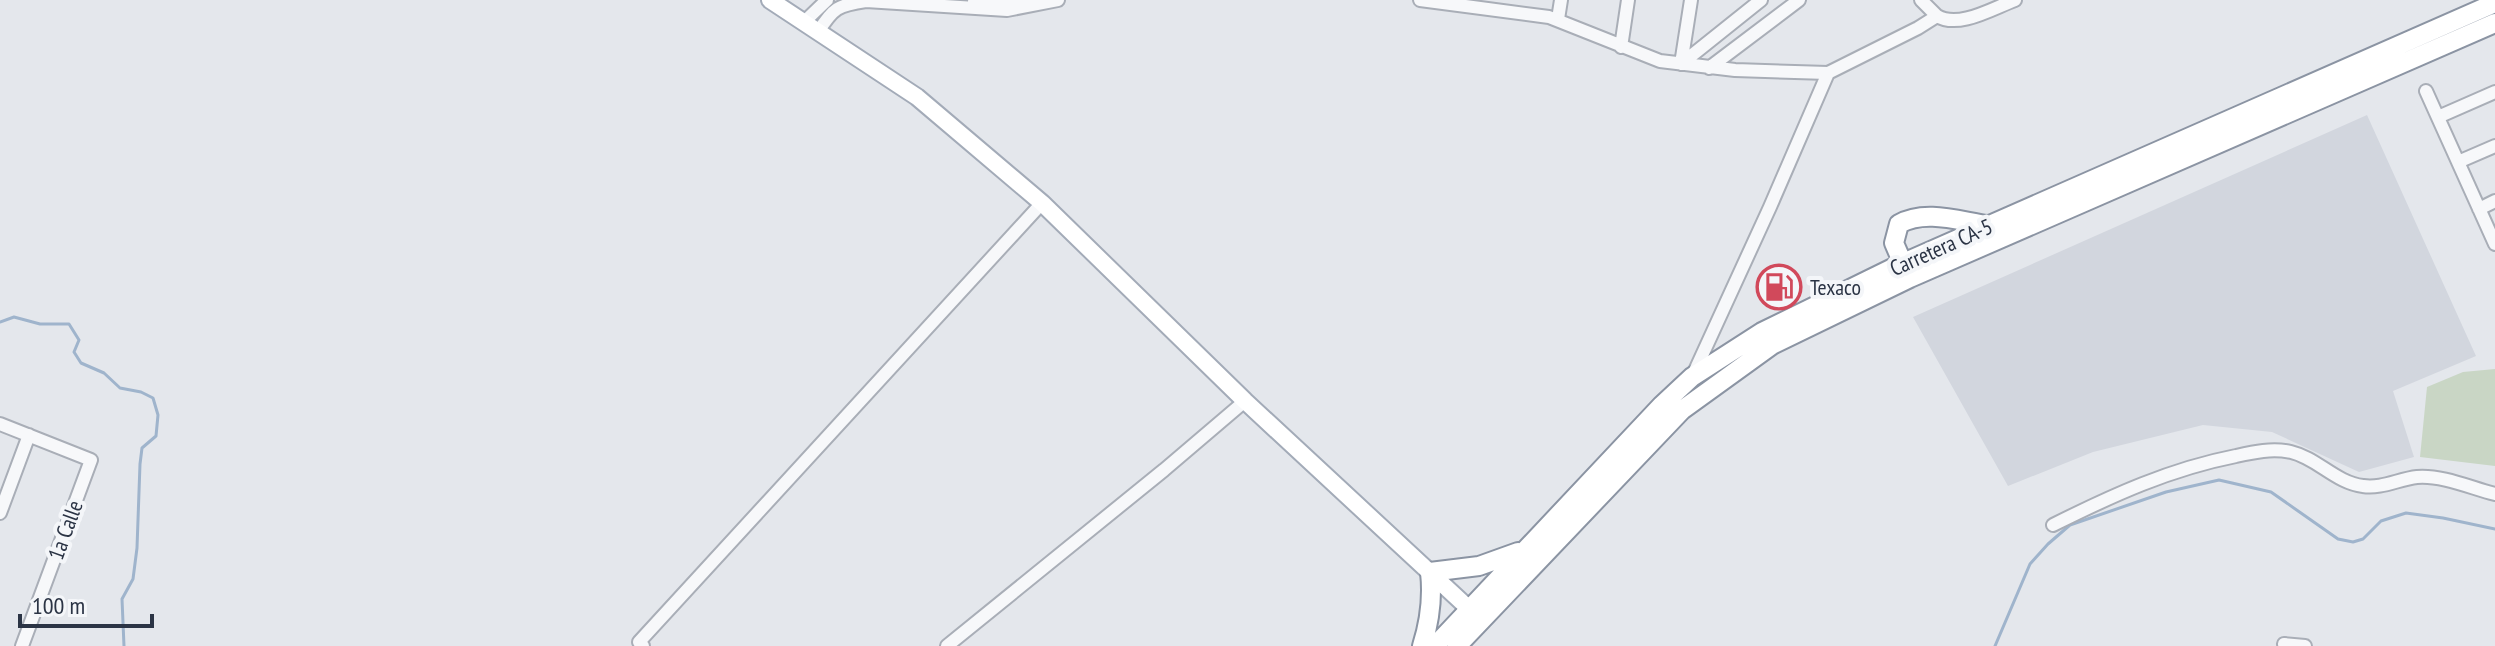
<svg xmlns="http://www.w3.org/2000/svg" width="2495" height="646" font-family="'PT Sans Narrow',sans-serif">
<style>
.built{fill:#d2d6de}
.green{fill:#c9d6c5}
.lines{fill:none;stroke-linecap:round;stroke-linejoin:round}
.stream{stroke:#9fb4cc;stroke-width:3}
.minor-casing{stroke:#a9aeb7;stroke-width:16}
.major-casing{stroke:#a3abb8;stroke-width:20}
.highway-casing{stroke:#8b94a3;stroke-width:22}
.minor{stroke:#f7f8fa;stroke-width:12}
.major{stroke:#fff;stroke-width:16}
.highway{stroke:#fff;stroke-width:18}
.labels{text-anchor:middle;stroke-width:8;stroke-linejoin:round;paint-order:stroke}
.street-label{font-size:22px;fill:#2b3445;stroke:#f4f6f9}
.poi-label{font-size:22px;fill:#2b3445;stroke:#f4f6f9;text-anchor:start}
</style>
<rect width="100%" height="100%" fill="#e4e7ec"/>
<!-- built -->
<path class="built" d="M 2367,115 L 2476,356 L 2393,391 L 2414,457 L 2359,472 L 2272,432 L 2203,425 L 2093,452 L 2008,486 L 1913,317 Z"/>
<!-- green -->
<path class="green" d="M 2495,369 L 2495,466 L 2420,457 L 2427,387 L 2463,372 Z"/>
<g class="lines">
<!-- stream -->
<path class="stream" d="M 0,322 L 14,317 L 40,324 L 69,324 L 79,340 L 74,352 L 81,363 L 104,373 L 120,388 L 141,392 L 153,398 L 158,415 L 156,436 L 142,448 L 140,464 L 137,548 L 133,579 L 122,599 L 124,646
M 1995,646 L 2030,564 L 2048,544 L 2070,525 L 2166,492 L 2219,480 L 2271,492 L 2338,539 L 2353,542 L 2363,539 L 2381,521 L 2406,513 L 2443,518 L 2495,529"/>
<!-- minor casing -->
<g class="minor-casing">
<path id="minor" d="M 974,0 L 1023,0
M 1420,0 L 1549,17 L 1660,61 L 1735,70 L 1828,73
M 1921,0 L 1937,16
M 1558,19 L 1561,0
M 803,23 L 827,0
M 818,32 C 833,8 838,5 866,1 L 1007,10 L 1058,0
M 1621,47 L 1628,0
M 1681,64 L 1761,0
M 1681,64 L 1691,0
M 1709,68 L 1799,0
M 2426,91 L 2495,244
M 2438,117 L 2495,92
M 2458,162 L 2495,146
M 2479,209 L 2495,201
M 1693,375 L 1770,207 L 1828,73 L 1918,28 L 1937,16 C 1959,29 1993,8 2015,0
M 0,424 L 91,460 L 22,646
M 0,513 L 29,435
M 2053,525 C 2113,495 2170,469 2236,456 C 2254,452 2272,448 2291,452 C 2317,458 2336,483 2363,486 C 2381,489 2399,479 2417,477 C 2443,475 2471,488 2495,494
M 2284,644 L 2305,646
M 643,646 L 639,642 L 1042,203
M 947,646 L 1164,470 L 1245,401"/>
</g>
<!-- major casing -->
<g class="major-casing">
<path id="major" d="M 770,0 L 917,97 L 1042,203 L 1245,401 L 1479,618"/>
</g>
<!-- highway casing -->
<g class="highway-casing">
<path id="highway" d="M 1907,273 L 1894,243 L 1899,224 C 1925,209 1959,221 1987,225
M 1422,646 C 1430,621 1433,599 1430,572 L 1479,566 L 1518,552
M 1435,646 L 1662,405 L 1692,377 L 1762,332 L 1901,264 L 2495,3
M 1457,646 L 1682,410 L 1772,345 L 1910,278 L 2495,23"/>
</g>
<!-- minor -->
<use href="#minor" class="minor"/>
<!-- major -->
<use href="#major" class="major"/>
<!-- highway -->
<use href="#highway" class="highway"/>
</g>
<!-- icons -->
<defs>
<g id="fuel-ring" transform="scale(2.3)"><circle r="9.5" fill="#f4f6f9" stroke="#d1495b" stroke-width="1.5"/><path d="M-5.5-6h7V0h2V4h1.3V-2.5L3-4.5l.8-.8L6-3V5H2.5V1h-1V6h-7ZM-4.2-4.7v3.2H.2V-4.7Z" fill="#d1495b"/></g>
</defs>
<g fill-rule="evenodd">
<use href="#fuel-ring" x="1779" y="287"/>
</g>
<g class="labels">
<!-- street labels -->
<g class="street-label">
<text transform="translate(1941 247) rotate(-24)" y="8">Carretera CA-5</text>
<text transform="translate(65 530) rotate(-70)" y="8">1a Calle</text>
</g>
<!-- poi labels -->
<g class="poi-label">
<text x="1810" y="295">Texaco</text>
</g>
</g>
<!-- scale -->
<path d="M20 614v12h132v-12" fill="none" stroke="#2b3445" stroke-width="4"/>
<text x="32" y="614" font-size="24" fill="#2b3445" stroke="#f4f6f9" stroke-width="6" paint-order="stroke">100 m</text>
</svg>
